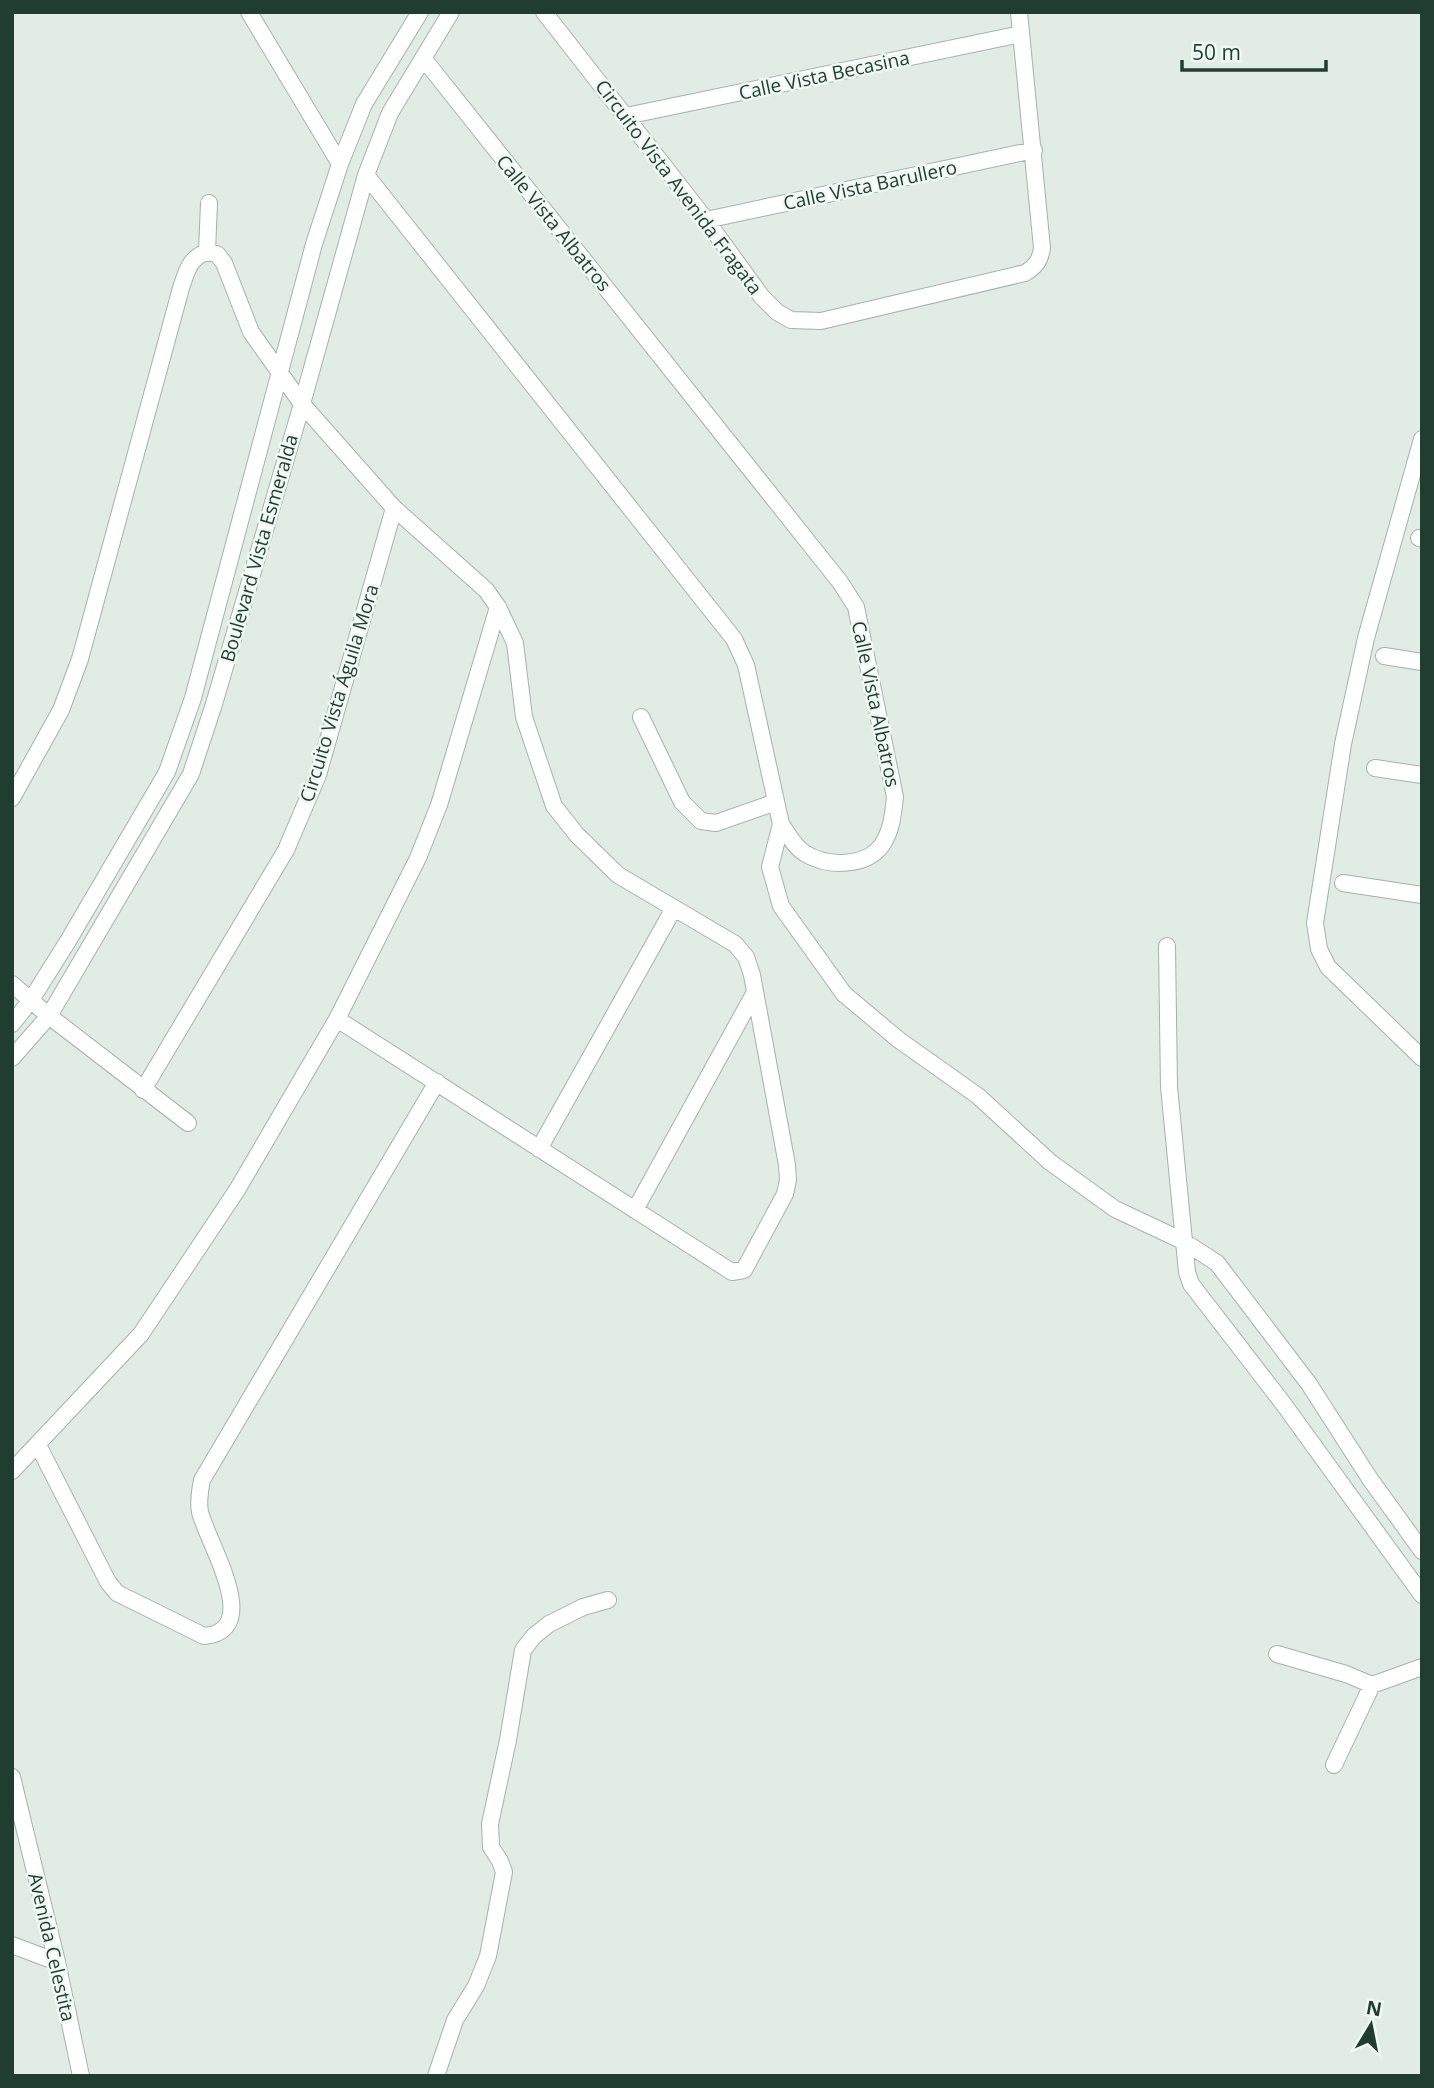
<svg xmlns="http://www.w3.org/2000/svg" width="1434" height="2088" font-family="'Open Sans',sans-serif">
<style>
.lines{fill:none;stroke-linecap:round;stroke-linejoin:round}
.minor-casing{stroke:#a2b4aa;stroke-width:18}
.minor{stroke:#fff;stroke-width:16}
.labels{text-anchor:middle;stroke-width:5;stroke-linejoin:round;paint-order:stroke}
.street-label{font-size:19px;fill:#1f3e30;stroke:#f0f8f3}
</style>
<rect width="100%" height="100%" fill="#e0ece4"/>
<g class="lines">
<!-- minor casing -->
<g class="minor-casing">
<path id="minor" d="M 249,12 L 340,164
M 544,12 L 706,220 L 762,297 L 777,312 L 791,320 L 821,321 L 1025,273 C 1036,266 1040,261 1042,248 L 1019,12
M 626,116 L 1021,34
M 366,175 L 734,639 L 746,665 L 781,824 C 788,834 795,848 806,854 C 828,867 866,867 882,845 C 892,830 893,814 895,797 L 856,607 L 840,582 L 423,58
M 706,220 L 1034,150
M 1422,439 L 1366,638 L 1343,744 L 1315,923 L 1319,949 L 1328,967 L 1422,1058
M 1419,538 L 1422,539
M 1384,656 L 1422,662
M 641,717 L 682,802 L 701,821 L 716,823 L 776,802
M 1375,768 L 1422,775
M 12,798 L 61,710 L 80,659 L 181,288 C 187,271 189,258 207,252
M 781,824 L 770,867 L 781,906 L 844,994 L 899,1040 L 978,1096 L 1050,1162 L 1115,1209 L 1183,1241 L 1217,1263 L 1309,1384 L 1370,1479 L 1422,1551
M 1343,883 L 1422,895
M 1167,946 L 1169,1087 L 1187,1272 L 1191,1284 L 1282,1402 L 1422,1595
M 12,984 L 49,1016 L 188,1123
M 337,1019 L 732,1272 L 744,1270 L 785,1194 L 788,1180 L 787,1165 L 752,975 L 746,957 L 735,944 L 618,875 L 577,835 L 554,806 L 524,717 L 515,643 L 498,607
M 12,1024 L 31,1000 L 68,941 L 167,772 L 193,698 L 314,244 L 340,164 L 364,104 L 420,12
M 12,1058 L 49,1016 L 191,774 L 214,704 L 302,404 L 366,175 L 390,113 L 451,12
M 143,1090 L 286,850 L 318,775 L 394,508
M 539,1149 L 674,908
M 635,1210 L 755,992
M 38,1445 L 108,1582 L 117,1593 L 204,1636 C 264,1631 208,1544 200,1512 C 198,1502 200,1490 202,1480 L 437,1082
M 12,1471 L 141,1334 L 237,1190 L 337,1019 L 418,858 L 439,805 L 498,607 L 486,590 L 394,508 L 302,404 L 251,332 L 224,263 L 217,254 L 207,252 L 209,203
M 1277,1654 L 1346,1674 L 1372,1685
M 1334,1765 L 1372,1685 L 1422,1667
M 12,1777 L 57,1962 L 81,2076
M 12,1945 L 57,1962
M 436,2076 L 455,2020 L 476,1986 L 488,1956 L 504,1872 L 500,1861 L 491,1847 L 490,1824 L 508,1740 L 523,1650 L 534,1636 L 549,1624 L 583,1607 L 608,1600"/>
</g>
<!-- minor -->
<use href="#minor" class="minor"/>
</g>
<g class="labels">
<!-- street labels -->
<g class="street-label">
<text transform="translate(824 75) rotate(-12)" y="7">Calle Vista Becasina</text>
<text transform="translate(870 185) rotate(-12)" y="7">Calle Vista Barullero</text>
<text transform="translate(679 187) rotate(53)" y="7">Circuito Vista Avenida Fragata</text>
<text transform="translate(554 223) rotate(51)" y="7">Calle Vista Albatros</text>
<text transform="translate(259 548) rotate(-74)" y="7">Boulevard Vista Esmeralda</text>
<text transform="translate(339 693) rotate(-73)" y="7">Circuito Vista Águila Mora</text>
<text transform="translate(876 704) rotate(78)" y="7">Calle Vista Albatros</text>
<text transform="translate(52 1947) rotate(77)" y="7">Avenida Celestita</text>
</g>
</g>
<!-- border -->
<rect width="1434" height="2088" fill="none" stroke="#1f3e30" stroke-width="28"/>
<!-- north arrow -->
<g transform="translate(1371 2025) rotate(10)" stroke="#f0f8f3" stroke-width="5" paint-order="stroke">
<path d="M0-5L12 26L0 18L-12 26Z" fill="#1f3e30"/>
<text y="-10" font-size="19" font-weight="bold" text-anchor="middle" fill="#1f3e30">N</text>
</g>
<!-- scale -->
<path d="M1182 60v10h144v-10" fill="none" stroke="#1f3e30" stroke-width="3.5"/>
<text x="1192" y="60" font-size="21" fill="#1f3e30" stroke="#f0f8f3" stroke-width="5" paint-order="stroke">50 m</text>
</svg>
